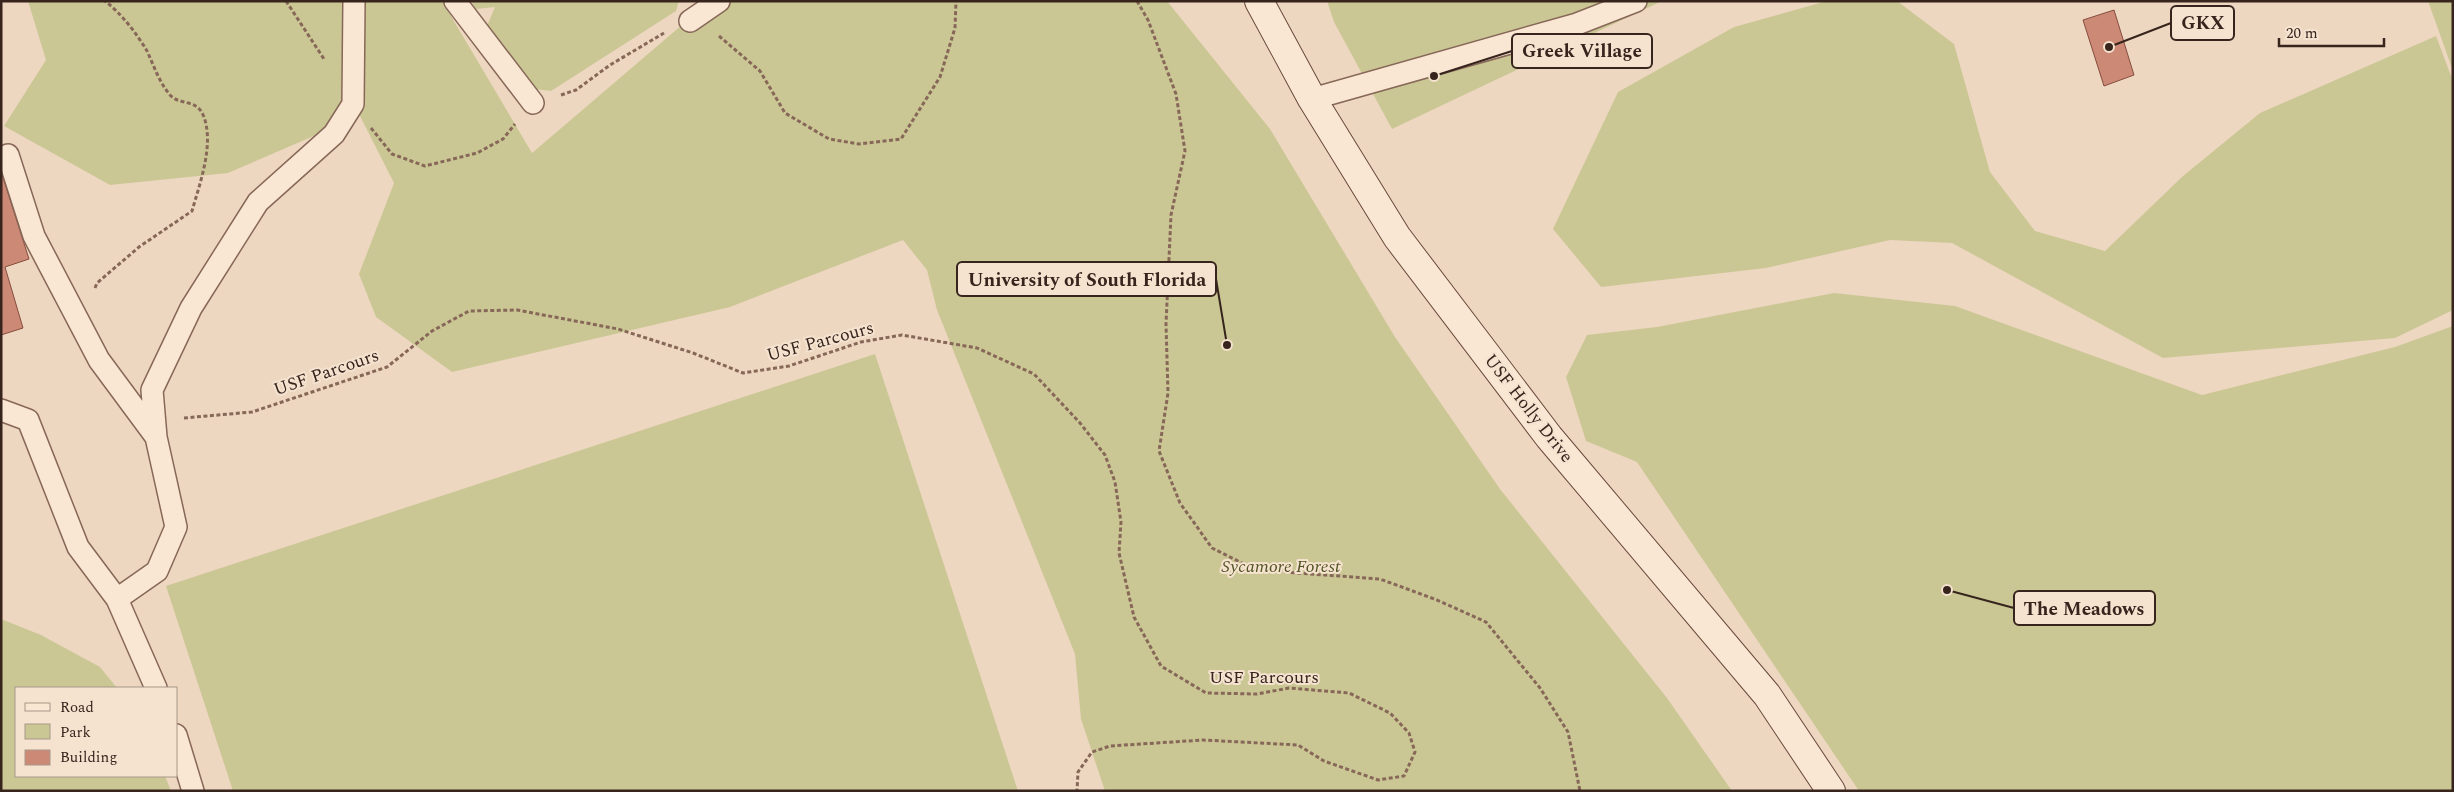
<svg xmlns="http://www.w3.org/2000/svg" width="2454" height="792" font-family="Spectral,serif">
<style>
.green{fill:#cbc795}
.building{fill:#cc8976;stroke:#864d3e}
.lines{fill:none;stroke-linecap:round;stroke-linejoin:round}
.lane-casing{stroke:#876858;stroke-width:24}
.secondary-casing{stroke:#68493c;stroke-width:30}
.path{stroke:#876858;stroke-width:3;stroke-dasharray:4 2.5;stroke-linecap:butt}
.lane{stroke:#f9e6d3;stroke-width:21}
.secondary{stroke:#f9e6d3;stroke-width:28}
.labels{text-anchor:middle;stroke-width:4;stroke-linejoin:round;paint-order:stroke}
.street-label{font-size:18px;fill:#36241d;stroke:#f5e3d0}
.park-label{font-size:18px;font-style:italic;fill:#505323;stroke:#f5e3d0}
.leader{fill:none;stroke:#36241d;stroke-width:2}
.callout-dot{fill:#36241d;stroke:#f5e3d0;stroke-width:2}
.callout{fill:#f5e3d0;stroke:#36241d;stroke-width:2}
.callout-label{font-size:19px;text-anchor:middle;font-weight:bold;fill:#36241d}
</style>
<rect width="100%" height="100%" fill="#eed7c0"/>
<!-- green -->
<path class="green" d="M 28,1 L 442,1 L 532,153 L 710,1 L 1167,1 L 1270,129 L 1395,337 L 1500,489 L 1667,698 L 1732,791 L 1105,791 L 1081,719 L 1075,654 L 937,310 L 927,270 L 903,240 L 730,307 L 452,372 L 376,317 L 359,274 L 394,183 L 360,116 L 228,173 L 110,185 L 4,126 L 46,60 Z
M 471,1 L 679,1 L 676,11 L 551,91 L 527,88 L 487,26 L 495,7 L 476,9 Z
M 1327,1 L 1662,1 L 1392,129 L 1334,22 Z
M 1827,1 L 1897,1 L 1954,44 L 1990,172 L 2035,231 L 2105,251 L 2183,176 L 2260,113 L 2436,36 L 2453,81 L 2453,310 L 2395,338 L 2163,358 L 1952,243 L 1890,240 L 1766,268 L 1601,287 L 1553,229 L 1618,92 L 1734,27 Z
M 2428,1 L 2453,1 L 2453,71 Z
M 1834,293 L 1955,306 L 2202,395 L 2395,347 L 2453,326 L 2453,791 L 1859,791 L 1637,462 L 1586,441 L 1566,377 L 1587,335 L 1657,327 Z
M 875,354 L 1018,791 L 233,791 L 166,586 Z
M 1,619 L 41,635 L 100,667 L 117,688 L 16,688 L 16,776 L 165,776 L 171,791 L 1,791 Z"/>
<!-- building -->
<path class="building" d="M 2114,10 L 2134,75 L 2104,86 L 2083,20 Z
M 1,171 L 29,259 L 5,267 L 23,328 L 1,335 Z"/>
<g class="lines">
<!-- lane casing -->
<g class="lane-casing">
<path id="lane" d="M 455,1 L 533,103
M 690,21 L 719,1
M 1312,99 L 1577,24 L 1636,1
M 8,155 L 34,236 L 99,360 L 156,437
M 1,410 L 28,420 L 78,547 L 117,599 L 157,571 L 176,527 L 156,437 L 152,390 L 191,308 L 258,202 L 334,134 L 353,104 L 354,1
M 117,599 L 156,688
M 176,735 L 193,791"/>
</g>
<!-- secondary casing -->
<g class="secondary-casing">
<path id="secondary" d="M 1259,1 L 1312,99 L 1397,237 L 1549,437 L 1767,695 L 1831,791"/>
</g>
<!-- path -->
<path class="path" d="M 286,1 L 324,59
M 1137,1 L 1148,20 L 1176,94 L 1185,151 L 1171,215 L 1166,324 L 1168,393 L 1159,451 L 1180,503 L 1212,548 L 1256,570 L 1380,579 L 1437,600 L 1486,622 L 1540,688 L 1568,732 L 1580,791
M 719,36 L 760,71 L 785,113 L 829,139 L 859,144 L 901,139 L 940,77 L 955,28 L 956,1
M 561,95 L 576,90 L 610,65 L 664,33
M 371,128 L 392,154 L 425,166 L 477,153 L 503,139 L 515,124
M 95,288 L 97,283 L 139,247 L 192,211 C 200,183 214,145 204,117 C 197,98 180,106 170,95 C 159,82 154,66 147,51 C 137,34 121,13 105,1
M 184,418 L 252,412 L 387,367 L 432,331 L 469,311 L 517,310 L 618,329 L 693,353 L 743,373 L 789,366 L 861,342 L 902,335 L 977,348 L 1034,374 L 1080,423 L 1105,455 L 1115,482 L 1121,522 L 1119,553 L 1134,617 L 1161,666 L 1206,693 L 1257,694 L 1289,688 L 1349,693 L 1390,713 L 1409,733 L 1415,752 L 1404,776 L 1378,780 L 1324,761 L 1298,745 L 1203,740 L 1110,746 L 1092,752 L 1078,772 L 1077,791"/>
<!-- lane -->
<use href="#lane" class="lane"/>
<!-- secondary -->
<use href="#secondary" class="secondary"/>
</g>
<g class="labels">
<!-- street labels -->
<g class="street-label">
<text transform="translate(820 341) rotate(-15)" y="6">USF Parcours</text>
<text transform="translate(326 372) rotate(-19)" y="6">USF Parcours</text>
<text transform="translate(1529 408) rotate(52)" y="6">USF Holly Drive</text>
<text x="1264" y="683">USF Parcours</text>
</g>
<!-- park labels -->
<g class="park-label">
<text x="1281" y="572">Sycamore Forest</text>
</g>
</g>
<!-- callouts -->
<path class="leader" d="M2109 47L2171 23M1434 76L1512 51M1227 345L1216 279M1947 590L2014 608"/>
<g class="callout-dot">
<circle cx="2109" cy="47" r="5"/>
<circle cx="1434" cy="76" r="5"/>
<circle cx="1227" cy="345" r="5"/>
<circle cx="1947" cy="590" r="5"/>
</g>
<g class="callout">
<rect x="2171" y="6" width="63" height="34" rx="5"/>
<rect x="1512" y="34" width="140" height="34" rx="5"/>
<rect x="957" y="262" width="259" height="34" rx="5"/>
<rect x="2014" y="591" width="141" height="34" rx="5"/>
</g>
<g class="callout-label">
<text x="2203" y="29">GKX</text>
<text x="1582" y="57">Greek Village</text>
<text x="1087" y="286">University of South Florida</text>
<text x="2084" y="615">The Meadows</text>
</g>
<!-- border -->
<rect width="2454" height="792" fill="none" stroke="#36241d" stroke-width="5"/>
<!-- legend -->
<rect x="15" y="687" width="162" height="90" fill="#f5e3d0" stroke="#a99788"/>
<rect x="25" y="703" width="25" height="8" fill="#f9e6d3" stroke="#a99788"/>
<text x="60" y="712" font-size="15" fill="#36241d">Road</text>
<rect x="25" y="724" width="25" height="15" fill="#cbc795" stroke="#a99788"/>
<text x="60" y="737" font-size="15" fill="#36241d">Park</text>
<rect x="25" y="750" width="25" height="15" fill="#cc8976" stroke="#a99788"/>
<text x="60" y="762" font-size="15" fill="#36241d">Building</text>
<!-- scale -->
<path d="M2279 38v8h105v-8" fill="none" stroke="#36241d" stroke-width="2.5"/>
<text x="2286" y="38" font-size="15" fill="#36241d" stroke="#f5e3d0" stroke-width="4" paint-order="stroke">20 m</text>
</svg>
